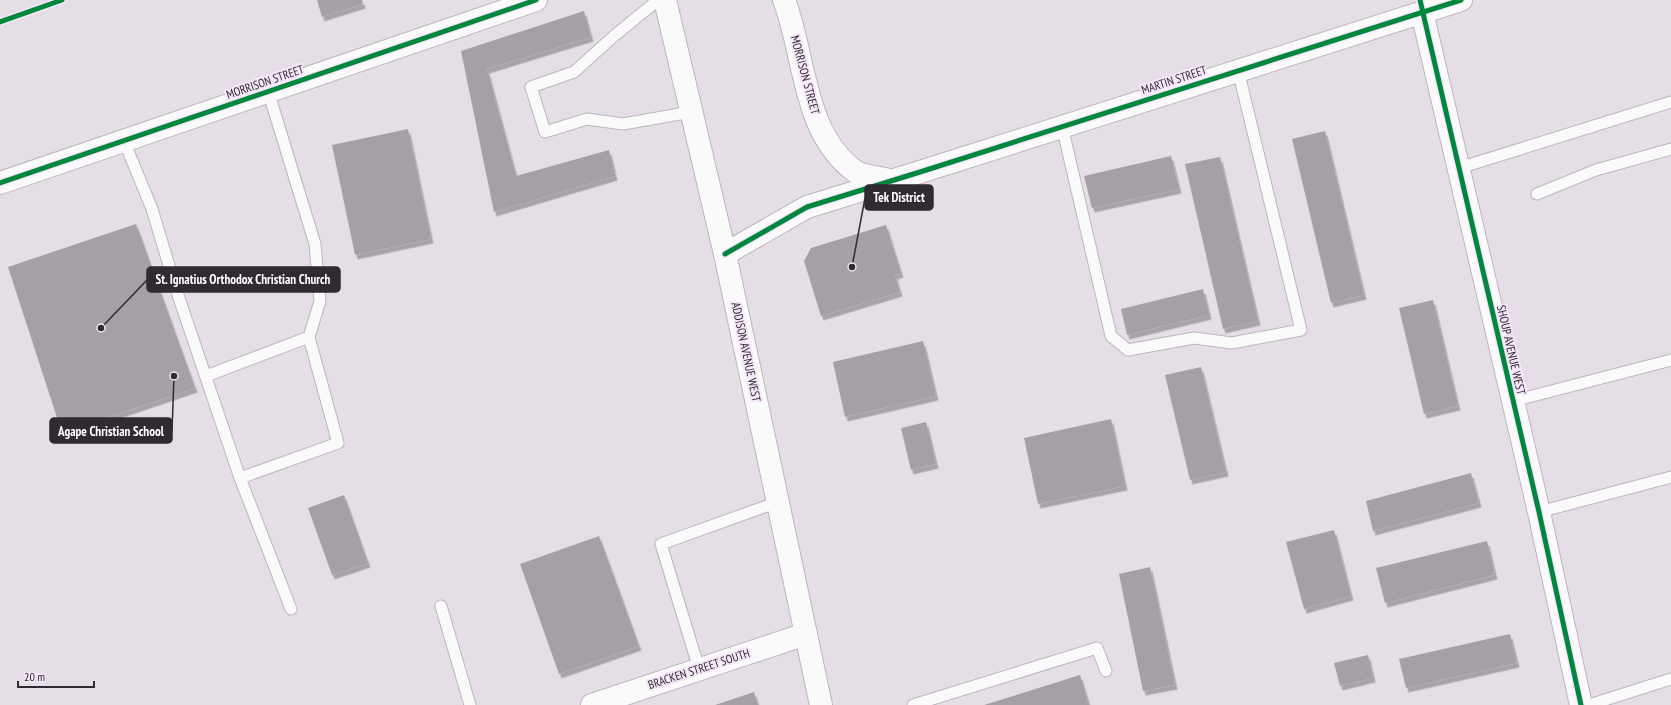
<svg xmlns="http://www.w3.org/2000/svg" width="1671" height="705" font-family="'PT Sans Narrow',sans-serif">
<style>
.building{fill:#a6a0a6;filter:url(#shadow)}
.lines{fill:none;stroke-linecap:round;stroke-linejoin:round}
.service-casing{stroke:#bbb6bd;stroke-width:13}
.minor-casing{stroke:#bbb6bd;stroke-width:24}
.tertiary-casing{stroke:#bbb6bd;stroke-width:24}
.primary-casing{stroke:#bbb6bd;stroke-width:24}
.service{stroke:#fbfafb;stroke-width:11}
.minor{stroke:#fbfafb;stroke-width:22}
.tertiary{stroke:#fbfafb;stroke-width:22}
.primary{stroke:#fbfafb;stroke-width:22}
.cycleway-casing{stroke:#f5e7f9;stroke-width:8}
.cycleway{stroke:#00873e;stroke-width:5}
.labels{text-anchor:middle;stroke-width:4;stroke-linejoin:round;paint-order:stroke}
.street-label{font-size:12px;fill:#302a31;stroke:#f5e7f9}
.leader{fill:none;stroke:#302a31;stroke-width:1.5}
.callout-dot{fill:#302a31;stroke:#f5e7f9;stroke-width:1.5}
.callout{fill:#302a31;stroke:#302a31;stroke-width:1.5}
.callout-label{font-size:13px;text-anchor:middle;font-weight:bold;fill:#fff}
</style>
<defs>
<filter id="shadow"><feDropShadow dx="2.5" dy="4.5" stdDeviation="0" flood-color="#0004"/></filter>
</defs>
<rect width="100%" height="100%" fill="#e5dee7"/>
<!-- building -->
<path class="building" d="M 317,0 L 362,0 L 363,4 L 322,17 Z
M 584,11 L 591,37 L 487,69 L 516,176 L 609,150 L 615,176 L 494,212 L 461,51 Z
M 408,129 L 431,239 L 355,255 L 332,145 Z
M 1325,131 L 1364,295 L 1331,303 L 1292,139 Z
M 1171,156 L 1179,189 L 1092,208 L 1084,176 Z
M 1220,157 L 1258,321 L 1223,329 L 1185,164 Z
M 136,224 L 195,388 L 62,433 L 8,267 Z
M 886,225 L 901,273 L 895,275 L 900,292 L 821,316 L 804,261 L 811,248 Z
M 1203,289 L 1209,315 L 1127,335 L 1121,309 Z
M 1433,300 L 1458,406 L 1424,414 L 1399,308 Z
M 923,341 L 936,396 L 845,417 L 833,362 Z
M 1201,367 L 1226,472 L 1190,480 L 1165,375 Z
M 1111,419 L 1125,486 L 1038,504 L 1024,438 Z
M 926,422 L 936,464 L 911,470 L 901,428 Z
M 1471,473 L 1479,503 L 1373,531 L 1366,501 Z
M 344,495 L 368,563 L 332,575 L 308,508 Z
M 1334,530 L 1351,596 L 1304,609 L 1286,542 Z
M 599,536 L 639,646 L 559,674 L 520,564 Z
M 1487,541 L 1495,575 L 1385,603 L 1376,568 Z
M 1150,567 L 1175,685 L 1143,691 L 1119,574 Z
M 1510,634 L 1517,663 L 1406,688 L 1399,659 Z
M 1368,655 L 1373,678 L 1340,686 L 1334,663 Z
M 1080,675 L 1089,705 L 984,705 Z
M 754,692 L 758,705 L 715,705 Z"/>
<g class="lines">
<!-- service casing -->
<g class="service-casing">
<path id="service" d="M 658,0 L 614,36 L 574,72 L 531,87 L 545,132 L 587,119 L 623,124 L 691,112
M 1062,126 L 1111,336 L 1128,350 L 1194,338 L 1232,343 L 1301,330 L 1238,70
M 124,141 L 152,209 L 177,292 L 240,478 L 291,609
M 1459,168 L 1671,102
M 1537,194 L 1596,170 L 1671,149
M 206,376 L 309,337 L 320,301 L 315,244 L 268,91
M 1513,401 L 1671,360
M 240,478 L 338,443 L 309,337
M 1539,512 L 1671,477
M 441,606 L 470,705
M 699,669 L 661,544 L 778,502
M 913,705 L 1097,648 L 1106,671
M 1589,705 L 1671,679"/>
</g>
<!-- minor casing -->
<g class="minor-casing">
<path id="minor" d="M 0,183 L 536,0
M 592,705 L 806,634"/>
</g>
<!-- tertiary casing -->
<g class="tertiary-casing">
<path id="tertiary" d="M 784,0 C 806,57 802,133 856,172 C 863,176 883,178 892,181
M 1422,12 L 1539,512 L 1581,705
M 725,254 L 807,207 L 920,172 L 1461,0"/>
</g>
<!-- primary casing -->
<g class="primary-casing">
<path id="primary" d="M 665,0 L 725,254 L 821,705"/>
</g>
<!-- service -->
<use href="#service" class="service"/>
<!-- minor -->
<use href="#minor" class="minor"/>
<!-- tertiary -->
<use href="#tertiary" class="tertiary"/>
<!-- primary -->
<use href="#primary" class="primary"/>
<!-- cycleway casing -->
<g class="cycleway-casing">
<path id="cycleway" d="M 1420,0 L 1539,512 L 1581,705
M 0,22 L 62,0
M 0,183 L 536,0
M 725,254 L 807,207 L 920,172 L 1461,0"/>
</g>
<!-- cycleway -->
<use href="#cycleway" class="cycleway"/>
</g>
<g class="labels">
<!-- street labels -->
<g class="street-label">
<text transform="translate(805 75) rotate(75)" y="4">MORRISON STREET</text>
<text transform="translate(1174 80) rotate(-18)" y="4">MARTIN STREET</text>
<text transform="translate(265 82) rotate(-19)" y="4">MORRISON STREET</text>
<text transform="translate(1511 350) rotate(77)" y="4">SHOUP AVENUE WEST</text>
<text transform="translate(746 352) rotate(78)" y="4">ADDISON AVENUE WEST</text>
<text transform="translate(699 669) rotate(-18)" y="4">BRACKEN STREET SOUTH</text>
</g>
</g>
<!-- callouts -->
<path class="leader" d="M852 267L865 198M101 328L147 280M174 376L172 431"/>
<g class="callout-dot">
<circle cx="852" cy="267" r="4"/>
<circle cx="101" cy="328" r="4"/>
<circle cx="174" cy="376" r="4"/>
</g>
<g class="callout">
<rect x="865" y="185" width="68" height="25" rx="4"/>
<rect x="147" y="267" width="193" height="25" rx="4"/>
<rect x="50" y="418" width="122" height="25" rx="4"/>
</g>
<g class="callout-label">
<text x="899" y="202">Tek District</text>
<text x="243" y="284">St. Ignatius Orthodox Christian Church</text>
<text x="111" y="436">Agape Christian School</text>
</g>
<!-- scale -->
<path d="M18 681v6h76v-6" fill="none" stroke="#302a31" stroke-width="2"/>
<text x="24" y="681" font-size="12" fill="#302a31" stroke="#f5e7f9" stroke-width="3" paint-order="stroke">20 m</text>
</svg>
